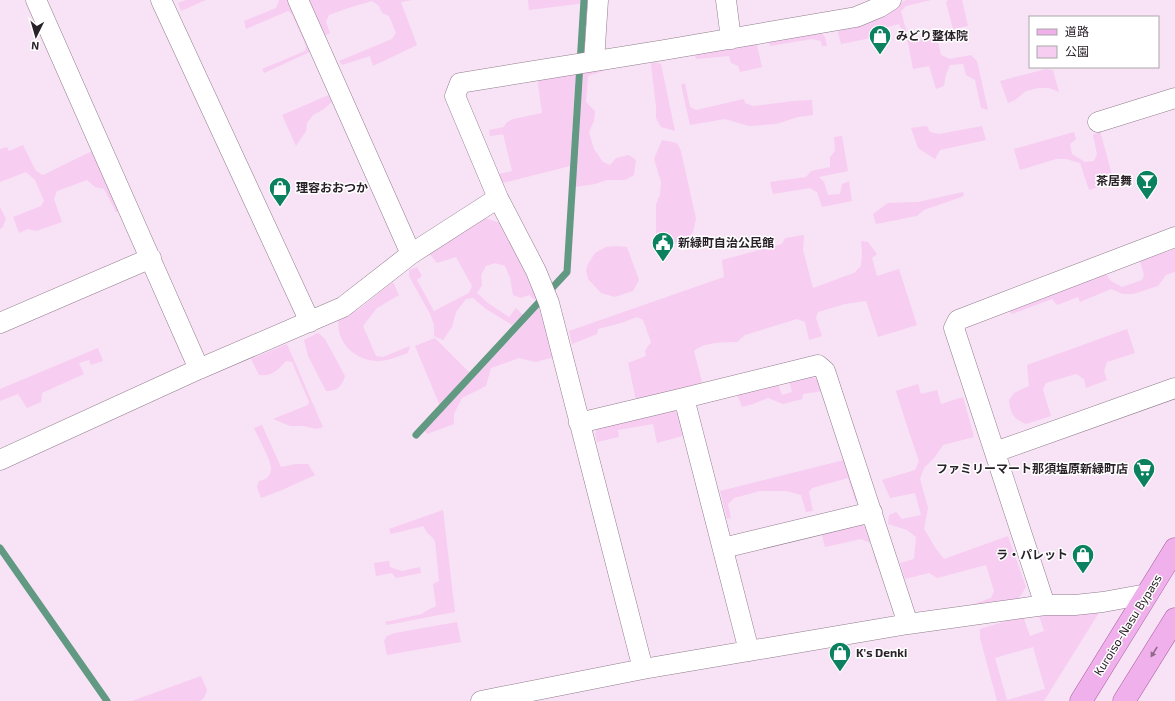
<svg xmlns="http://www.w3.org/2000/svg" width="1175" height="701" font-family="'Exo 2','Noto Sans JP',sans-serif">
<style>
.green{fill:#f7cdf1;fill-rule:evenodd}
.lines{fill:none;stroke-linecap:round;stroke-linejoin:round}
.stream{stroke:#619982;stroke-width:7}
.street-casing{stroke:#907d8d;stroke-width:21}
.primary-casing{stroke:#a45c9e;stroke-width:23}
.street{stroke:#fff;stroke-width:20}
.primary{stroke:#f0b0eb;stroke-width:22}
.oneway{fill:#8d698a}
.labels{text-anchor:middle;stroke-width:3;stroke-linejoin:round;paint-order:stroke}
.poi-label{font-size:12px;font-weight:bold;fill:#2a2229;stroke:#fff;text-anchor:start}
.street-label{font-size:12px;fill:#2a2229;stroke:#fff}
</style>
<rect width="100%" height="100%" fill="#f8e2f5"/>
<!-- green -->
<path class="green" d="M 186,0 L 206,0 L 181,11 L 178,3 Z
M 279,0 L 291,0 L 312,51 L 264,73 L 262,69 L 305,51 L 306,46 L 292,14 L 288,11 L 246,29 L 244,21 L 276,8 Z
M 306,0 L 412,0 L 401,2 L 417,45 L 373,66 L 370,56 L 342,65 L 339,61 L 392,39 L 396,33 L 389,16 L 382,13 L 379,6 L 372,1 L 348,8 L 329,15 L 326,22 L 330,33 L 322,37 Z
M 528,0 L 586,0 L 585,3 L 529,10 Z
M 906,0 L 931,0 L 906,6 L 901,11 L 908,37 L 913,41 L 937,37 L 941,55 L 950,59 L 971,55 L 977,61 L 988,110 L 981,108 L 975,80 L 966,75 L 963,64 L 950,65 L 946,74 L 944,86 L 936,89 L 929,66 L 913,69 L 908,43 L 899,24 L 875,30 L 876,37 L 841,44 L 838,33 L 842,26 L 878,17 Z
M 948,0 L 962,0 L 968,26 L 953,29 L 946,2 Z
M 818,30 L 825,37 L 827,46 L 822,46 L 821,41 L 812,39 L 770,46 L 769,38 Z
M 756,41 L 762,67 L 740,72 L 738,66 L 731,63 L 729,56 L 696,59 L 694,52 Z
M 654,62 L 661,64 L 675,131 L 661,127 L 656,118 L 656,107 L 651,64 Z
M 612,68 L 588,76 L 586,102 L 595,111 L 594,121 L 589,132 L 594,149 L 603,162 L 610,165 L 616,158 L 629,155 L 636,160 L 634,175 L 625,180 L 607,180 L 595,184 L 575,187 L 580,109 L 584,70 Z
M 1046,69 L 1053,70 L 1059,92 L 1049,88 L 1038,88 L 1026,91 L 1015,100 L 1008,103 L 1000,81 Z
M 576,71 L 570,166 L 503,183 L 499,174 L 512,171 L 503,134 L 505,134 L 490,136 L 489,130 L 504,127 L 506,123 L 513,119 L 542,113 L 537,76 Z
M 685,83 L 690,107 L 696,110 L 744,99 L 745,103 L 753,106 L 793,101 L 812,100 L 813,115 L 798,117 L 776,124 L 749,126 L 725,119 L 690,125 L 681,85 Z
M 331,94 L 334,100 L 324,109 L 313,115 L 307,123 L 306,131 L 296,146 L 282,115 Z
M 927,126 L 930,132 L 939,134 L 982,126 L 986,140 L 940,150 L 935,159 L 918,148 L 911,128 Z
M 1100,131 L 1114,182 L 1089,190 L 1080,163 L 1066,159 L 1056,159 L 1020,170 L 1014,149 L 1074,132 L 1076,139 L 1070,144 L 1072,154 L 1085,162 L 1094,161 L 1097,154 L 1093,135 Z
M 842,136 L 848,171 L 819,177 L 824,182 L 828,195 L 840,194 L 842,184 L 849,181 L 852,201 L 822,207 L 817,192 L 810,188 L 773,194 L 770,182 L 806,177 L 811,171 L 830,167 L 830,157 L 835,151 L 834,137 Z
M 662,140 L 677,143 L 681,151 L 696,219 L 693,232 L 685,242 L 669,243 L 656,235 L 656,204 L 660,195 L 661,182 L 654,159 Z
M 23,145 L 36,171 L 43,175 L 94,150 L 122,211 L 116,212 L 104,189 L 95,187 L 87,180 L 57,191 L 54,199 L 62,222 L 36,231 L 28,229 L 19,233 L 13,217 L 41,206 L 44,201 L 35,180 L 26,172 L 0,182 L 0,149 L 7,147 L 9,151 Z
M 963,192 L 964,196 L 924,210 L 917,216 L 876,224 L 873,214 L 888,203 L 918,202 Z
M 0,207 L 6,219 L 2,228 L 0,229 Z
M 482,217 L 500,223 L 538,298 L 535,300 L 529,295 L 521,298 L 513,295 L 510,278 L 505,266 L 495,263 L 486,266 L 481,275 L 482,285 L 477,293 L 488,303 L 509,317 L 516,308 L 523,315 L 512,325 L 486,309 L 473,298 L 466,299 L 456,312 L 452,327 L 443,340 L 434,336 L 434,325 L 430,314 L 409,276 L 409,270 L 417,267 L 422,276 L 417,280 L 434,311 L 469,293 L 472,286 L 456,257 L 437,263 L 428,252 Z
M 804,235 L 803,250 L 813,288 L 854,273 L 861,266 L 862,254 L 861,241 L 868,242 L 877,254 L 872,258 L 877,276 L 899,269 L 917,325 L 878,337 L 866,301 L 845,304 L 818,312 L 816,318 L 822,336 L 809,340 L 805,322 L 797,319 L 745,335 L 737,342 C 723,342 704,342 694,351 L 702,382 L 696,385 L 636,400 L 628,363 L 646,356 L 645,351 L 651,342 L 643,320 L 637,317 L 621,323 L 598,329 L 597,334 L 572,344 L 569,331 L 724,277 L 722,260 L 782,244 L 785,238 Z
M 617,246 L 627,247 L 639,280 L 633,291 L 615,297 L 601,293 L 588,279 L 586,270 L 588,264 L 595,253 L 606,247 Z
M 1175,249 L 1175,272 L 1166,275 L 1158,286 L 1133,294 L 1123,294 L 1111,289 L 1080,302 L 1078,297 L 1057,305 L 1052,299 L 1012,314 L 1009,311 L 1106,274 L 1111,281 L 1122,287 L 1142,280 L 1144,275 L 1140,261 Z
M 393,282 L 399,295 L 377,308 L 363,326 L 376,356 L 383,357 L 410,346 L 408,353 C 399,356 388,361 378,361 C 360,361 343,349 339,331 C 338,328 339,324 338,321 L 359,309 Z
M 542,305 L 554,357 L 536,362 L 519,358 L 491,368 L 486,386 L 462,398 L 454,414 L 454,424 L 427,434 L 424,430 Z
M 1127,329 L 1135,353 L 1107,362 L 1104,371 L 1107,380 L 1086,388 L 1084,379 L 1076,374 L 1046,383 L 1043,390 L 1051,416 L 1026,424 C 1013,418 1011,415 1009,400 L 1014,393 L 1029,386 L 1027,365 Z
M 318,333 L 325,339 L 345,376 C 341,387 338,391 326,391 L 308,356 L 304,340 Z
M 435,338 L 469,372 L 440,406 L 415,346 Z
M 287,344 L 323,427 L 316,429 L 304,426 L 290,426 L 273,419 L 308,405 L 309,402 L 292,362 L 286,361 C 277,371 273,376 259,375 L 251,359 Z
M 98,348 L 103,361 L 91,365 L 89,360 L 79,363 L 84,374 L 42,393 L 41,402 L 27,408 L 18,394 L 0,401 L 0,389 Z
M 810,376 C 819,379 820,382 823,391 L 803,394 L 802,399 L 783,404 L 768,398 L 753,404 L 742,407 L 737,394 L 778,384 L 782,395 L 792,392 L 789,381 Z
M 918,384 L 921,394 L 937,390 L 941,404 L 963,397 L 974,437 L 943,445 L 935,457 L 924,468 L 920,479 L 928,508 L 924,529 L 936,549 L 944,559 L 1008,536 L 1026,587 L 1018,600 L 977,606 L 974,604 L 991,598 L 994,591 L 986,565 L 937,578 L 929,573 L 905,579 L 900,563 L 914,559 L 916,537 L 907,530 L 888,524 L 889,515 L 896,512 L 902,519 L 921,515 L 915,493 L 890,498 L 882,480 L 915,470 L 919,461 L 908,429 L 896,391 Z
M 673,410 L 680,415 L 686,435 L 657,443 L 653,424 L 618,430 L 619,437 L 597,442 L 595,434 L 597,428 Z
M 262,425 L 281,467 L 296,464 L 308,464 L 315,475 L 282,490 L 261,498 L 257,487 L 259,481 C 266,480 271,476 271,469 C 272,462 257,435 254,428 Z
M 848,459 L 858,497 L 856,503 L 848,478 L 812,488 L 809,492 L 813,511 L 806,512 L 801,495 L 786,491 L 760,491 L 734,498 L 728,504 L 731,518 L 727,519 L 720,491 Z
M 443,510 L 455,612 L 387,625 L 385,622 L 422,614 L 426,611 L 436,606 L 433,584 L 439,581 L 435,541 C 431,534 426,535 424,526 L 391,534 L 389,529 Z
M 856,523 L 865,526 L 870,529 L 882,561 L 876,563 L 871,543 L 861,539 L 825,547 L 821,531 Z
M 389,561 L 390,567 L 402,571 L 420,567 L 421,573 L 396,578 L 392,573 L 376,576 L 374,563 Z
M 1100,611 L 1044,701 L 997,701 L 980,638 L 980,629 L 1023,616 L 1030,636 L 1044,631 L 1038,613 ZM 1033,647 L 1045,689 L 1007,700 L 995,658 Z
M 457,622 L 461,642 L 387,655 L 384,641 L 387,636 L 395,633 Z
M 201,676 L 207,690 L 204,698 L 200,701 L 132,701 Z"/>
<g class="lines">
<!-- stream -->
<path class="stream" d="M 416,435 L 567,272 L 584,0
M 0,548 L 107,701"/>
<!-- street casing -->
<g class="street-casing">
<path id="street" d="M 36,0 L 199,369
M 161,0 L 310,322
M 298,0 L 411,254
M 726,0 L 731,39
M 594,61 L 598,0
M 1098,122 L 1175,98
M 0,323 L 151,258
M 579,423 L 684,398
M 995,452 L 1175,388
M 0,460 L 199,369 L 343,307 L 411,254 L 498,198
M 723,548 L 872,512
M 1045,605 L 954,328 L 958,320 L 1175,237
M 749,651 L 684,398 L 818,365 L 825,371 L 908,624
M 643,669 L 549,303 L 536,271 L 498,198 L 455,96 L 460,83 L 664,50 L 856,17 L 880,7 L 891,0
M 481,701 L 643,669 L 908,624 L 1045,605 L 1075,605 L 1103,602 L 1147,594"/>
</g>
<!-- primary casing -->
<g class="primary-casing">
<path id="primary" d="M 1081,701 L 1175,549
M 1124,701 L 1175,619"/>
</g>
<!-- street -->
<use href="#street" class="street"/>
<!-- primary -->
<use href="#primary" class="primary"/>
</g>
<!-- one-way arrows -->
<defs><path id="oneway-solid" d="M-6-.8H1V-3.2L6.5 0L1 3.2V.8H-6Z"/></defs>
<use class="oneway" href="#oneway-solid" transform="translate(1154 652) rotate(122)"/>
<!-- icons -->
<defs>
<g id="shop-pin" transform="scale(1.15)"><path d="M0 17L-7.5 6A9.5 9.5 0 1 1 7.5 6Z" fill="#0c8160" stroke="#fff"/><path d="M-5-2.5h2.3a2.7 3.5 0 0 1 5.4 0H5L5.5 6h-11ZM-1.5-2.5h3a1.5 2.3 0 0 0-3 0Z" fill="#fff"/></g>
<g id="bar-pin" transform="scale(1.15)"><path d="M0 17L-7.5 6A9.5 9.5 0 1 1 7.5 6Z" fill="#0c8160" stroke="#fff"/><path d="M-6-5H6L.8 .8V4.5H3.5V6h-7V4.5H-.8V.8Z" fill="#fff"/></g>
<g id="civic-pin" transform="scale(1.15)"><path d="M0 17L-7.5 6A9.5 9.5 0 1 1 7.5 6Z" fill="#0c8160" stroke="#fff"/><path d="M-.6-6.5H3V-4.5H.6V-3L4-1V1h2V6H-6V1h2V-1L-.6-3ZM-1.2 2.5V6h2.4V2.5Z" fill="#fff"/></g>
<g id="supermarket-pin" transform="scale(1.15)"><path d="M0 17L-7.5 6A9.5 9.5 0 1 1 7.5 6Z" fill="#0c8160" stroke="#fff"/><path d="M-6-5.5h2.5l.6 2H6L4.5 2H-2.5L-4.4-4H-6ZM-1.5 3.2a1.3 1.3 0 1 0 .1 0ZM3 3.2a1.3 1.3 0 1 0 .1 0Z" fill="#fff"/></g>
</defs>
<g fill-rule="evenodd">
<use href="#shop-pin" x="880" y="36"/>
<use href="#bar-pin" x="1147" y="181"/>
<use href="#shop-pin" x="280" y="188"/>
<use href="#civic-pin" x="663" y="243"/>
<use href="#supermarket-pin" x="1144" y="469"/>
<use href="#shop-pin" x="1083" y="555"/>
<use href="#shop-pin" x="840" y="653"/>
</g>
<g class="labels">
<!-- poi labels -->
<g class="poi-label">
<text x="896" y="40">みどり整体院</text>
<text x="1132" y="185" text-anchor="end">茶居舞</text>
<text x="296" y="192">理容おおつか</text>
<text x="678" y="247">新緑町自治公民館</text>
<text x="1128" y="473" text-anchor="end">ファミリーマート那須塩原新緑町店</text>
<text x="1068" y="559" text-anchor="end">ラ・パレット</text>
<text x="856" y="657">K's Denki</text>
</g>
<!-- street labels -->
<g class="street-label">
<text transform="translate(1128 625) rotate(-58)" y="4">Kuroiso-Nasu Bypass</text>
</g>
</g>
<!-- legend -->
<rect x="1029" y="16" width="130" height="52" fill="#ffffff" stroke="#aaa7a9"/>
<rect x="1037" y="29" width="20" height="6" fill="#f0b0eb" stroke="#aaa7a9"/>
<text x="1065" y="36" font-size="12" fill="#2a2229">道路</text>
<rect x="1037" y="46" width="20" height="12" fill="#f7cdf1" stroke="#aaa7a9"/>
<text x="1065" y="56" font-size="12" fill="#2a2229">公園</text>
<!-- north arrow -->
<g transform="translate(36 36) rotate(185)" stroke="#ffffff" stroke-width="3" paint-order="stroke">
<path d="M0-3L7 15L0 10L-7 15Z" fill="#2a2229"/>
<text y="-6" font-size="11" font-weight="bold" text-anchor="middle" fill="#2a2229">N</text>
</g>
</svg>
